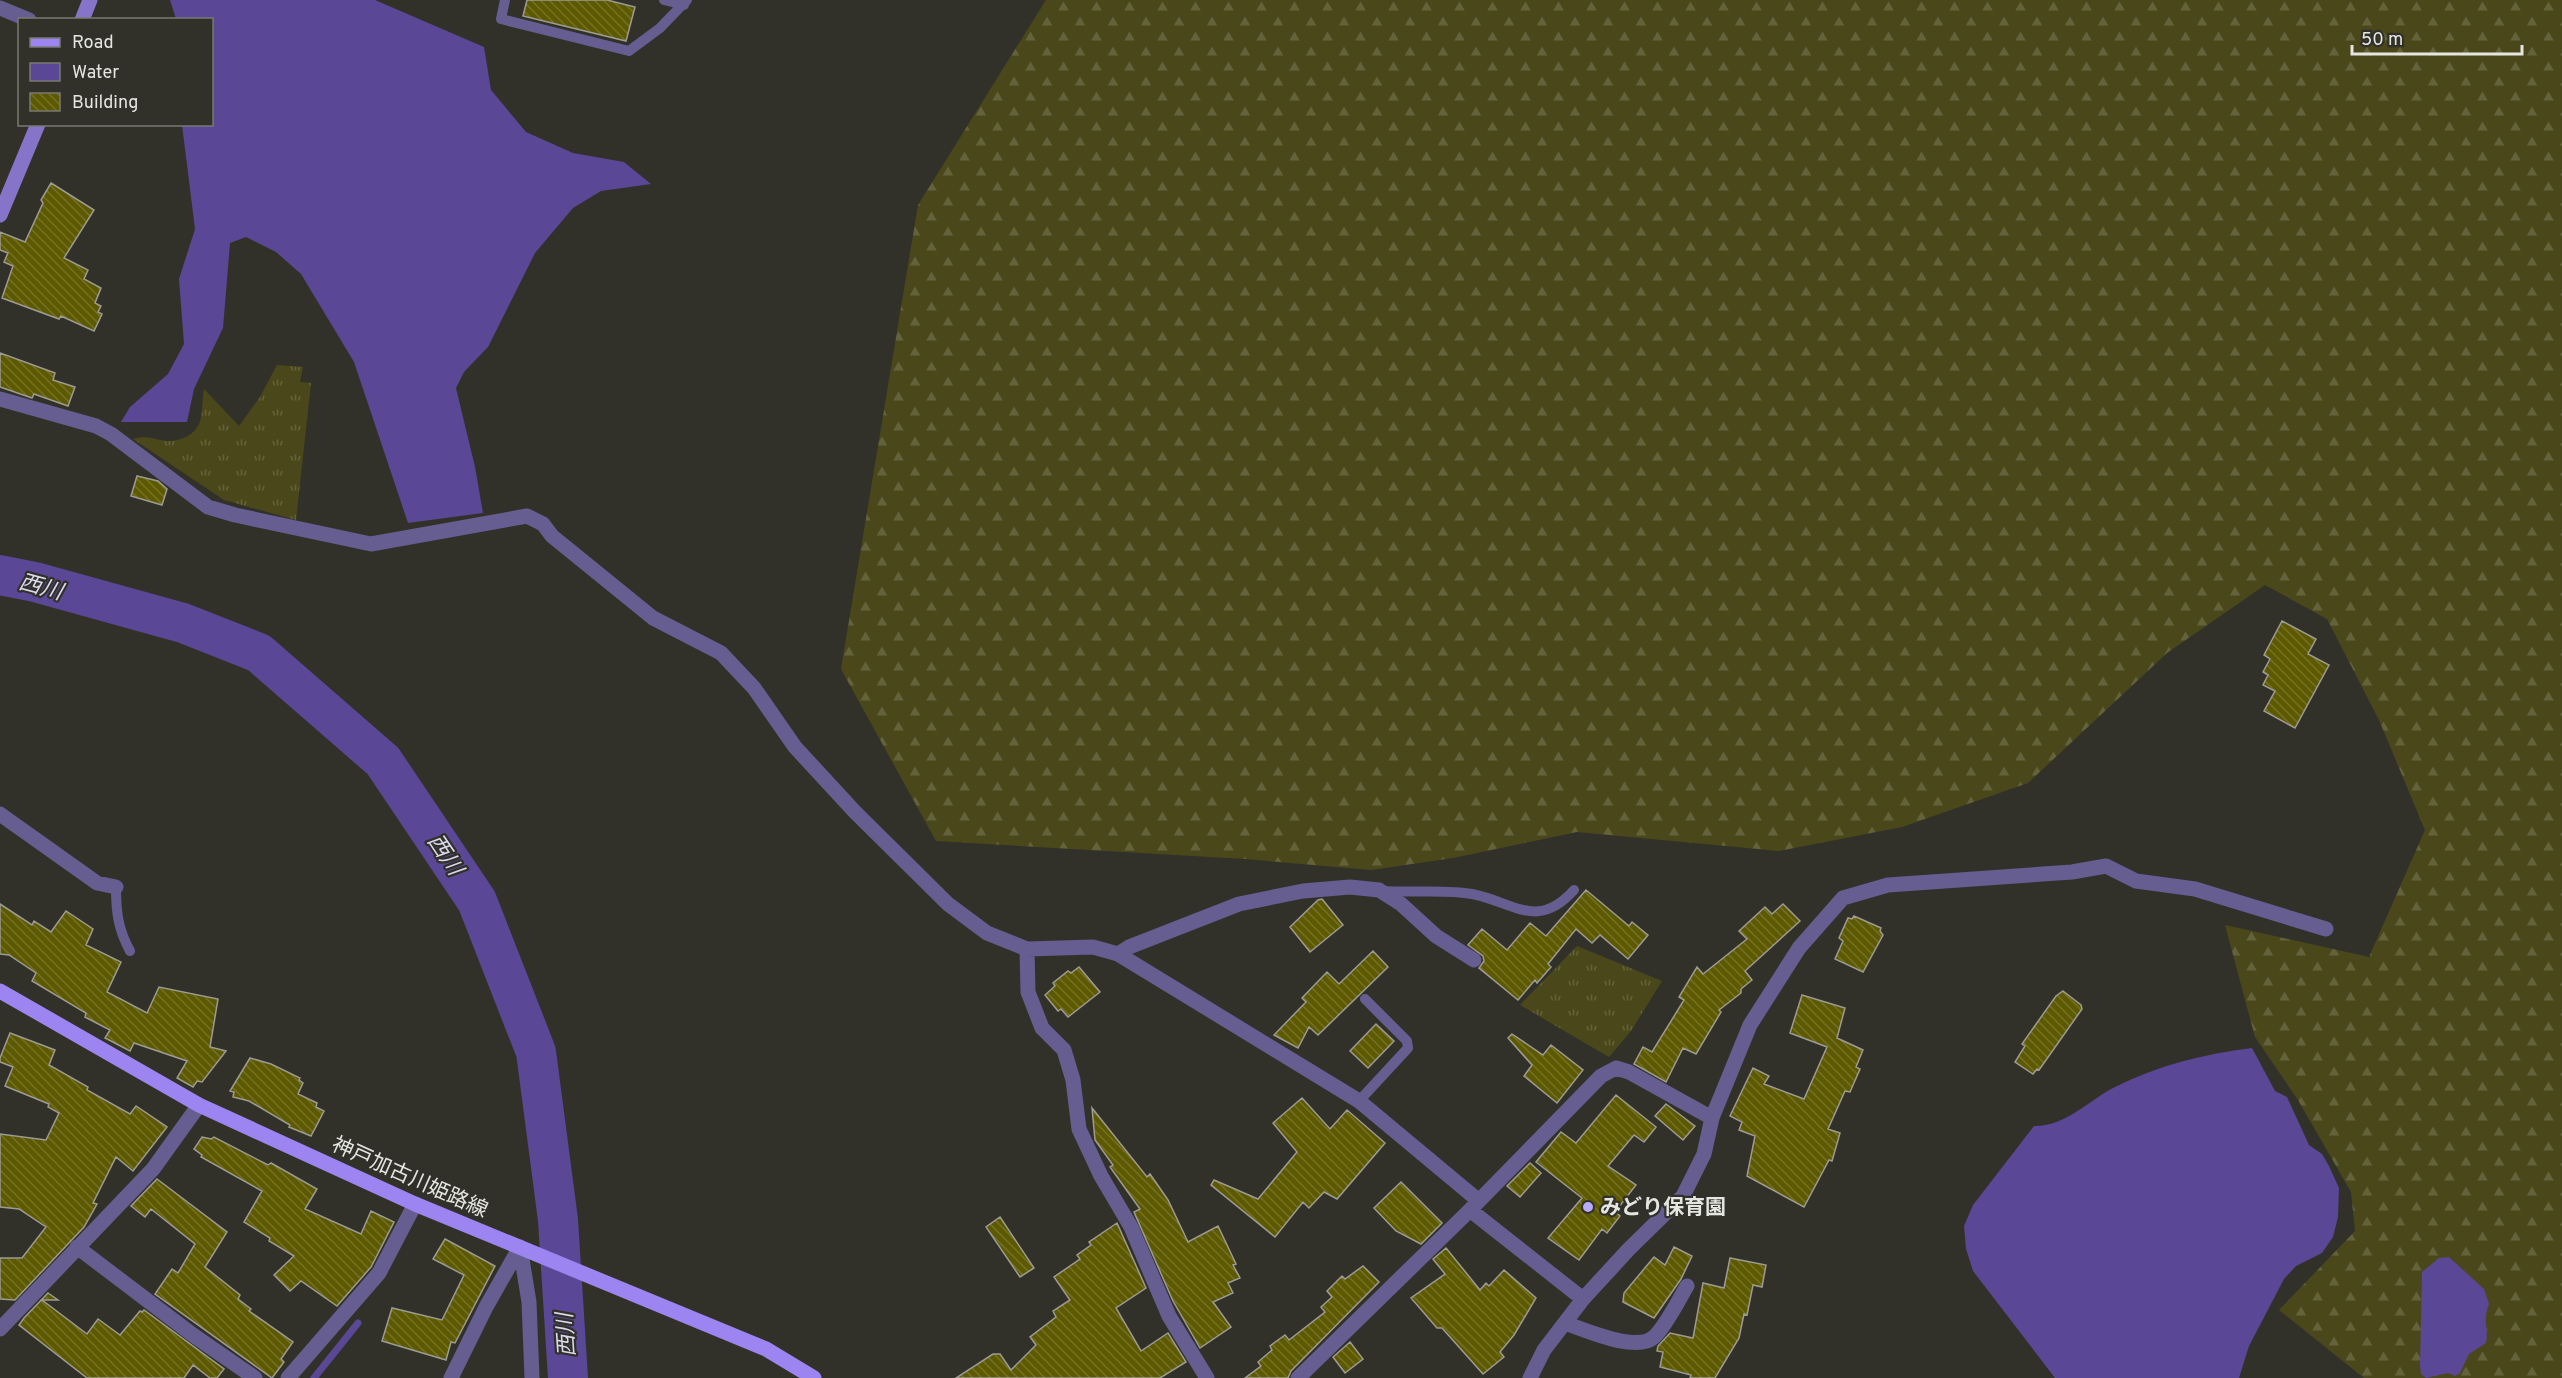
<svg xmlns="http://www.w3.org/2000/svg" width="2562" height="1378" font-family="Overpass,'Noto Sans JP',sans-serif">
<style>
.grass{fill:url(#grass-tufts)}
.forest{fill:url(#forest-firs)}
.water{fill:#5a4795}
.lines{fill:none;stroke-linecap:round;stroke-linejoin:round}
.stream{stroke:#5a4795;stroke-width:7}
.river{stroke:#5a4795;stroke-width:40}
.building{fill:url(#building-back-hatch);stroke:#9c9c94;stroke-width:1.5}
.service{stroke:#665d91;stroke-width:10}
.minor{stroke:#665d91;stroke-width:15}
.secondary{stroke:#8574c7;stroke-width:15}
.primary{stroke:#9c85f1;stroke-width:15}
.poi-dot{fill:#b8abf7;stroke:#31312a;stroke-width:2}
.labels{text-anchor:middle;stroke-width:4.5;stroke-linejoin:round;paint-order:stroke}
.street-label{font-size:21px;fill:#e5e5e1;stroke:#31312a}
.poi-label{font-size:21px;font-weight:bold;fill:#e5e5e1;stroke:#31312a;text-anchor:start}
.water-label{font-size:22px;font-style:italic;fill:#dbd8ee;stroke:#31312a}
</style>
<defs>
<pattern id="grass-tufts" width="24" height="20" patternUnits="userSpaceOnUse" patternTransform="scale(1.5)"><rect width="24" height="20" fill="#4a481a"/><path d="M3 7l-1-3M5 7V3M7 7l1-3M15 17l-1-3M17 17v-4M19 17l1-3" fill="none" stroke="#64623b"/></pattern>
<pattern id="forest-firs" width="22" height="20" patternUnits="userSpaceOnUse" patternTransform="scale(1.5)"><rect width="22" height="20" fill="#4a481a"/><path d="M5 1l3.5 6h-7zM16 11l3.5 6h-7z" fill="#64623b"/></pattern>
<pattern id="building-back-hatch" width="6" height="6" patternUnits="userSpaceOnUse" patternTransform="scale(1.5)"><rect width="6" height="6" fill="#5d5900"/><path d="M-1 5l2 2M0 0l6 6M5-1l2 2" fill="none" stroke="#747125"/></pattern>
</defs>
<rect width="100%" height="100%" fill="#31312a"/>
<!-- grass -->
<path class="grass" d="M 277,365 L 303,367 L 300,382 L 311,383 L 296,520 L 224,500 L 133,439 C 145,436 149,437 160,440 C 175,444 194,437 200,422 C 203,412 202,399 204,389 L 239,426 L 260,397 Z
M 1577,946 L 1662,981 L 1631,1031 L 1609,1057 L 1520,1005 Z"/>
<!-- forest -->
<path class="forest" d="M 1046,0 L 2562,0 L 2562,1378 L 2364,1378 L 2279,1310 L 2355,1231 L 2351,1192 L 2298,1100 L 2255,1037 L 2225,925 L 2369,957 L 2425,830 L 2379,720 L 2327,619 L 2265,585 L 2167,653 L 2028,783 L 1902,827 L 1779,851 L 1577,832 L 1453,858 L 1371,870 L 1245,859 L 936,841 L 841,669 L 918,205 Z"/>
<!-- water -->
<path class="water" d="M 170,0 L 375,0 L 484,47 L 491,90 L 526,132 L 573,153 L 624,162 L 651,184 L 601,191 L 573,208 L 535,253 L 488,347 L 464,372 L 456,388 L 475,467 L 483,513 L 408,523 L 354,362 L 301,274 L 276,252 L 246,237 L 230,243 L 223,328 L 194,389 L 187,422 L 121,422 L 130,407 L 168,374 L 184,344 L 179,279 L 195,229 L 182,125 L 212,124 L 212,20 L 176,19 Z
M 2252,1048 L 2275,1091 L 2287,1097 L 2309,1145 L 2322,1154 L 2329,1166 L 2339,1188 L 2338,1217 L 2333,1237 L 2322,1253 L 2296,1266 L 2284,1279 L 2249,1346 L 2239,1378 L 2055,1378 L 1973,1271 L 1966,1249 L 1964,1226 L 1973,1205 L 2034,1126 C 2065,1127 2089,1100 2115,1087 C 2159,1065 2204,1054 2252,1048 Z
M 2449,1257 L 2484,1289 L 2489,1304 C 2482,1323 2489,1327 2486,1343 L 2469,1354 L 2460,1373 L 2455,1376 L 2448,1373 L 2426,1378 L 2421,1374 L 2420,1365 L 2422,1272 L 2439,1258 Z"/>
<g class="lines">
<!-- stream -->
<path class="stream" d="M 314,1378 L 358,1323"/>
<!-- river -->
<path class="river" d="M 0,575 L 35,582 L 183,623 L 259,653 L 383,761 L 477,901 L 536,1052 L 558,1220 L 568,1378"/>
</g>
<!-- building -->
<path class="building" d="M 527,0 L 607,0 L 635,7 L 626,41 L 523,16 Z
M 51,183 L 94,210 L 64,258 L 88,270 L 84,279 L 101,288 L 95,303 L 101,306 L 98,312 L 102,314 L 94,331 L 61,316 L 59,319 L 2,298 L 13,266 L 4,262 L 8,253 L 0,250 L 0,232 L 25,242 L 43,203 L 41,200 Z
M 0,353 L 55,373 L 53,380 L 75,387 L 68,406 L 34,394 L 32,398 L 0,387 Z
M 137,476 L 158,481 L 167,489 L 162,505 L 131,496 Z
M 2282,621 L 2316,639 L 2308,654 L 2329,665 L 2295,728 L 2264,711 L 2275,691 L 2263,685 L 2268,675 L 2263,672 L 2270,659 L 2264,655 Z
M 1586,890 L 1629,926 L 1632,922 L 1648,935 L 1628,959 L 1600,935 L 1592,943 L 1576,929 L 1548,964 L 1551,967 L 1537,983 L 1535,980 L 1518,1000 L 1479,968 L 1484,961 L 1483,956 L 1468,945 L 1482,929 L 1507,950 L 1530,923 L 1546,936 Z
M 1322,899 L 1343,925 L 1310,952 L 1290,927 L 1318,900 Z
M 0,904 L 32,925 L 34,921 L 51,932 L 66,911 L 93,929 L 86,945 L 121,962 L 107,992 L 147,1013 L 159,987 L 218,999 L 210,1047 L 226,1051 L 202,1082 L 197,1081 L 193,1087 L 177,1078 L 187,1061 L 134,1043 L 130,1051 L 105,1038 L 110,1030 L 85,1017 L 86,1013 L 32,981 L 36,973 L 9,955 L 0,954 Z
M 1783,904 L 1800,921 L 1745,971 L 1752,980 L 1741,989 L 1741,993 L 1719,1010 L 1721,1012 L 1696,1054 L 1683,1048 L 1666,1082 L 1634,1064 L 1643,1047 L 1652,1052 L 1684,1000 L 1679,997 L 1697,967 L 1703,974 L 1747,939 L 1739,931 L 1765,907 L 1772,914 Z
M 1854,916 L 1881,928 L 1880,931 L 1883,935 L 1863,972 L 1835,959 L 1843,941 L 1839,938 L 1848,918 L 1852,919 Z
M 1373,951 L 1388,967 L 1318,1035 L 1309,1027 L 1298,1048 L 1274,1035 L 1306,1002 L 1302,998 L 1327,972 L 1339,984 Z
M 1079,967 L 1100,992 L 1068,1017 L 1061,1009 L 1058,1011 L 1045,995 L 1055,986 L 1053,983 L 1068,971 L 1071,973 Z
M 2063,991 L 2081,1005 L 2082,1009 L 2039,1070 L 2037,1069 L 2033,1074 L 2015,1062 L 2025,1046 L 2022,1044 L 2056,996 Z
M 1802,995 L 1845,1008 L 1837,1038 L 1863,1050 L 1856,1067 L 1860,1069 L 1850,1092 L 1845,1091 L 1828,1129 L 1840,1133 L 1832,1161 L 1829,1160 L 1804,1207 L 1747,1176 L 1755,1136 L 1739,1130 L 1742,1122 L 1730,1116 L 1753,1068 L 1769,1076 L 1764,1084 L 1804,1099 L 1827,1047 L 1790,1033 Z
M 1376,1024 L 1394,1041 L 1368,1068 L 1350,1051 Z
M 10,1033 L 55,1050 L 49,1065 L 88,1087 L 87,1090 L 130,1114 L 136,1106 L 167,1127 L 133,1171 L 116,1157 L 93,1203 L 97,1204 L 84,1227 L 15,1300 L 0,1299 L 0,1258 L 22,1258 L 46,1227 L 19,1209 L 0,1207 L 0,1134 L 46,1140 L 59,1113 L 48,1107 L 49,1104 L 5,1086 L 13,1067 L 0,1062 L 0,1058 Z
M 1512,1034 L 1543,1055 L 1551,1045 L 1583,1070 L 1557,1103 L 1524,1076 L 1532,1065 L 1508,1038 Z
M 250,1058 L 271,1064 L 300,1078 L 299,1080 L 303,1083 L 298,1094 L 317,1103 L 316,1107 L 324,1111 L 311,1136 L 289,1127 L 290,1125 L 249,1101 L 233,1097 L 234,1092 L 230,1091 Z
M 1616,1095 L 1656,1127 L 1644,1142 L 1634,1135 L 1608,1166 L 1636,1185 L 1615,1212 L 1620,1216 L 1607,1233 L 1602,1229 L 1579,1260 L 1548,1238 L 1582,1198 L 1536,1162 L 1561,1132 L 1576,1143 Z
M 1302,1098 L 1330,1129 L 1347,1110 L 1385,1143 L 1337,1199 L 1324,1192 L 1309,1208 L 1303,1202 L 1275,1237 L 1211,1185 L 1214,1180 L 1258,1199 L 1297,1152 L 1273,1123 Z
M 1666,1104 L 1695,1126 L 1683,1140 L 1655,1116 Z
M 1092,1108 L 1147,1177 L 1150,1174 L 1168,1200 L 1188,1242 L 1218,1226 L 1236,1264 L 1233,1265 L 1240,1278 L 1228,1283 L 1233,1293 L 1213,1302 L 1231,1327 L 1200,1348 L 1173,1301 L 1134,1212 L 1140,1209 L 1110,1167 L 1113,1165 L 1095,1140 Z
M 202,1137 L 211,1139 L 214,1137 L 268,1165 L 271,1163 L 317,1189 L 305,1209 L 361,1234 L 371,1211 L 394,1222 L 371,1267 L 337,1306 L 301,1281 L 290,1291 L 274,1275 L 294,1256 L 269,1241 L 270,1238 L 244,1222 L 262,1191 L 201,1157 L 202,1155 L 194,1149 Z
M 1530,1163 L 1541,1173 L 1520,1197 L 1507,1186 Z
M 157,1179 L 227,1232 L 205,1267 L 240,1295 L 238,1299 L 251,1309 L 249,1311 L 293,1342 L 281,1359 L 284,1362 L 272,1378 L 155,1294 L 172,1269 L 178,1273 L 195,1244 L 151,1209 L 145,1217 L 131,1206 Z
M 1401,1182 L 1442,1223 L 1421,1244 L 1396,1231 L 1374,1208 Z
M 1000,1217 L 1034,1268 L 1020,1277 L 986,1227 Z
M 1117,1223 L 1146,1288 L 1116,1308 L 1141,1351 L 1168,1333 L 1186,1362 L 1160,1378 L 956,1378 L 993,1354 L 1000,1354 L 1011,1370 L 1036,1345 L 1030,1337 L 1056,1317 L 1053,1311 L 1070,1300 L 1054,1277 L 1080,1259 L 1077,1255 L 1091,1245 L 1089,1242 Z
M 445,1239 L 495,1266 L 455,1343 L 451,1342 L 446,1360 L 382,1341 L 392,1308 L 442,1320 L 464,1275 L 433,1259 Z
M 1674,1247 L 1692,1256 L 1681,1279 L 1654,1318 L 1623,1302 L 1624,1293 L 1654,1257 L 1665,1265 Z
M 1446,1248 L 1480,1290 L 1486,1283 L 1489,1286 L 1504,1270 L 1536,1298 L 1514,1335 L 1500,1352 L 1504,1357 L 1483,1374 L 1442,1328 L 1437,1328 L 1411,1298 L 1445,1274 L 1433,1259 Z
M 1730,1258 L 1766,1265 L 1762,1287 L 1753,1285 L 1747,1315 L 1744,1314 L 1739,1338 L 1715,1378 L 1690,1378 L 1691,1375 L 1660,1367 L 1663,1352 L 1657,1351 L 1658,1346 L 1670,1333 L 1693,1338 L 1703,1283 L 1724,1288 Z
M 1363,1266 L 1379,1282 L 1291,1371 L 1288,1378 L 1245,1378 L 1261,1366 L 1258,1362 L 1272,1350 L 1270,1346 L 1285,1335 L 1289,1340 L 1325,1312 L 1321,1307 L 1332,1297 L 1327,1291 L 1342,1276 L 1345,1279 Z
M 48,1293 L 58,1300 L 42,1300 L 87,1334 L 98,1319 L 120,1335 L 140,1311 L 142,1312 L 144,1310 L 224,1369 L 217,1378 L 210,1378 L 193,1365 L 184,1378 L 87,1378 L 19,1325 L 24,1318 Z
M 1350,1342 L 1363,1359 L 1345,1373 L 1333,1357 Z"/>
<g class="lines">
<!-- service -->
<path class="service" d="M 505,0 L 501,19 L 629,51 L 660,28 L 687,0
M 664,0 L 684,5
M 116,887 C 116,912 118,929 130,951
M 1383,891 C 1410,893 1446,889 1472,894 C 1514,902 1537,931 1574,890
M 1359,1101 L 1408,1048 L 1407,1041 L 1365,999"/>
<!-- minor -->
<path class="minor" d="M 0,8 L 29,20
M 0,399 L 96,426 L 111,434 L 208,507 L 235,515 L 371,544 L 527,516 L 543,524 L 552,536 L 653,618 L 721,653 L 754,688 L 795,747 L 855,812 L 948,904 L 987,933 L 1027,949 L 1093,947 L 1118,954 L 1359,1101 L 1479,1201
M 0,814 L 97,883 L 116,887
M 1027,949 L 1028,992 L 1042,1028 L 1064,1050 L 1073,1080 L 1079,1129 L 1101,1176 L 1131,1227 L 1169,1316 L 1207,1378
M 1118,954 L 1129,947 L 1239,904 L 1303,891 L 1350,887 L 1379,890 L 1401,904 L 1436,936 L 1474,960
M 1470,1210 L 1583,1299
M 77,1247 L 193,1335 L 255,1378
M 520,1247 L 529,1302 L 532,1378
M 1565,1323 C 1585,1330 1637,1353 1654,1337 C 1666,1326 1678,1301 1687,1286
M 0,1329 L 153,1169 L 199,1105
M 288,1378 L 379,1273 L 415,1204
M 451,1378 L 486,1307 L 520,1247
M 1298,1378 L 1470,1210 L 1601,1076 L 1616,1068 L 1629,1072 L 1712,1118
M 1530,1378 L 1544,1350 L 1583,1299 L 1628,1250 L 1683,1196 L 1704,1154 L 1712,1118 L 1750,1025 L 1799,948 L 1843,898 L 1888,885 L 2072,872 L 2106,866 L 2136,881 L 2195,889 L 2326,929"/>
<!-- secondary -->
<path class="secondary" d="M 82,20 L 90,0
M 0,215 L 38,124"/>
<!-- primary -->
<path class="primary" d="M 0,991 L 199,1105 L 415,1204 L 766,1349 L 814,1378"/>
</g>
<!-- markers -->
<circle class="poi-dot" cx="1588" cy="1207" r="6"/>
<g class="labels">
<!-- street labels -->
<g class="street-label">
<text transform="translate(410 1177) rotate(24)" y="7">神戸加古川姫路線</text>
</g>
<!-- poi labels -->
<g class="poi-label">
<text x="1600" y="1214">みどり保育園</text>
</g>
<!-- water labels -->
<g class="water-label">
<text transform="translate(41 586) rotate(15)" y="8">西川</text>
<text transform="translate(446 854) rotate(56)" y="8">西川</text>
<text transform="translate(565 1335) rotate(-94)" y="8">西川</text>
</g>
</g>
<!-- legend -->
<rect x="18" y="18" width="195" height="108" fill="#31312a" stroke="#797973" stroke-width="1.5"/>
<rect x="30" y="38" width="30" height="9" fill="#9c85f1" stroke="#797973" stroke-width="1.5"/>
<text x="72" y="48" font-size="18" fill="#e5e5e1">Road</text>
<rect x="30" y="63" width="30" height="18" fill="#5a4795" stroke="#797973" stroke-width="1.5"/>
<text x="72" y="78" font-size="18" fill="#e5e5e1">Water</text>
<rect x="30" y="93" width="30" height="18" fill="url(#building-back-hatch)" stroke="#797973" stroke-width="1.5"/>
<text x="72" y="108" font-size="18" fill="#e5e5e1">Building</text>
<!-- scale -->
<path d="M2352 45v9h170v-9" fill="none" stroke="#e5e5e1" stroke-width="3"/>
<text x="2361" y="45" font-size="18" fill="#e5e5e1" stroke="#31312a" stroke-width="4.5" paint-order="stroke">50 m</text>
</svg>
